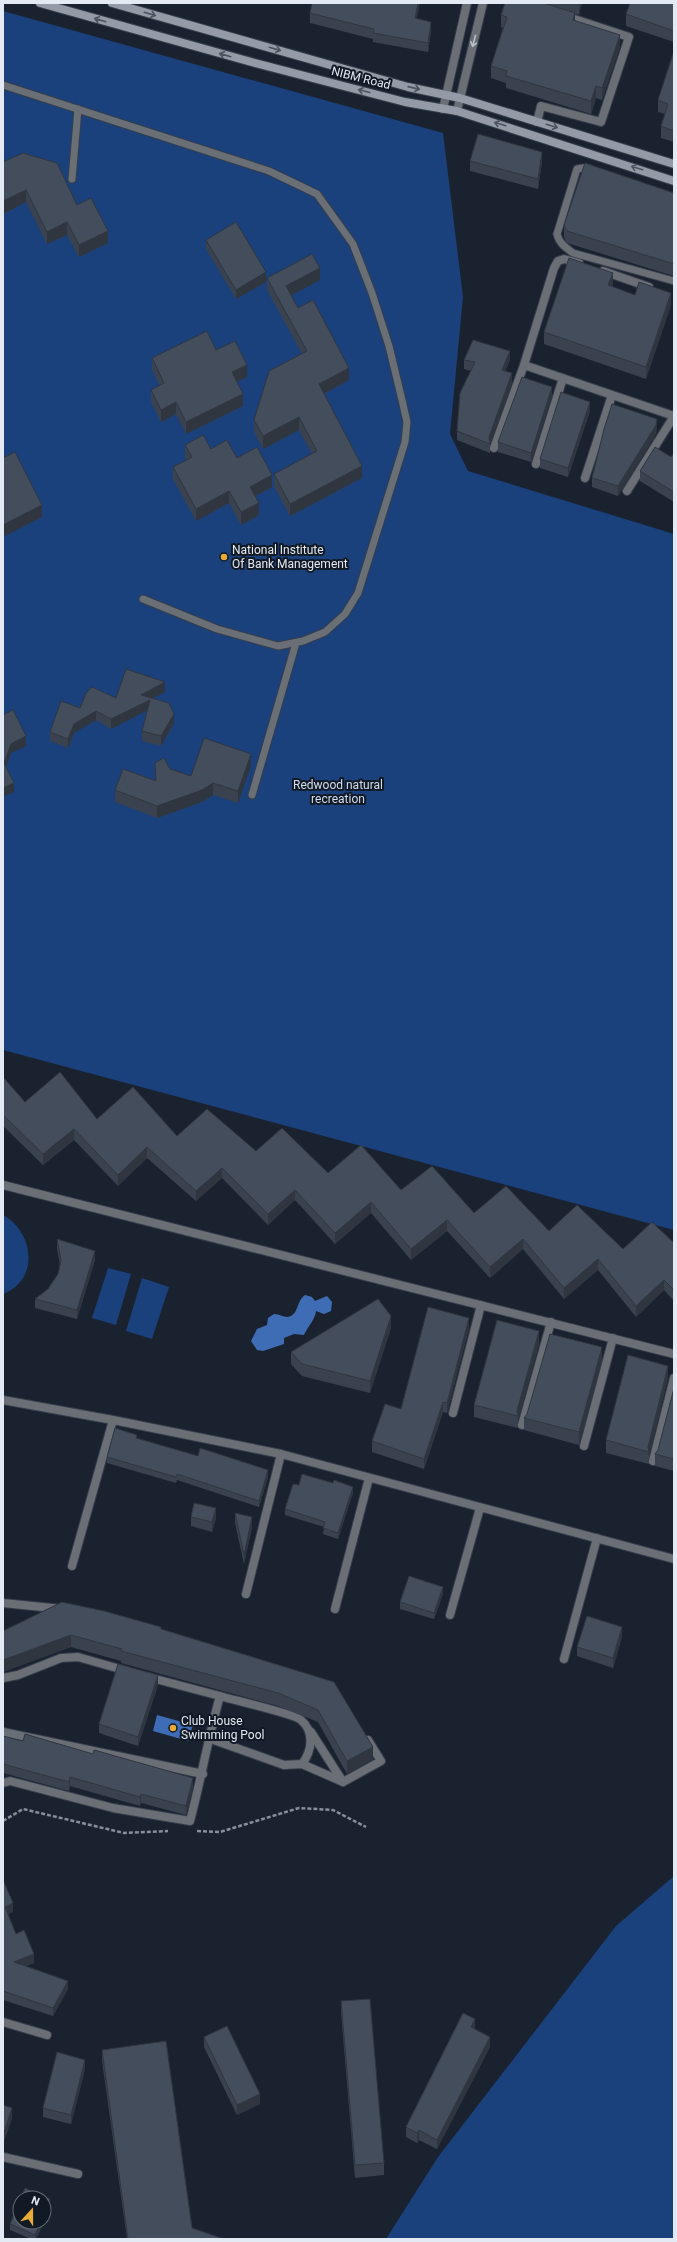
<svg xmlns="http://www.w3.org/2000/svg" width="677" height="2242" font-family="Roboto,sans-serif">
<style>
.green{fill:#1a417b}
.water{fill:#3f6db5}
.lines{fill:none;stroke-linecap:round;stroke-linejoin:round}
.lane-casing{stroke:#363e4a;stroke-width:9}
.street-casing{stroke:#363e4a;stroke-width:10}
.secondary-casing{stroke:#363e4a;stroke-width:10}
.path{stroke:#888f9a;stroke-width:2.5;stroke-dasharray:4 2;stroke-linecap:butt}
.lane{stroke:#6a6f76;stroke-width:7}
.street{stroke:#6a6f76;stroke-width:8}
.secondary{stroke:#949ba6;stroke-width:8}
.wall{fill:#3a424f}
.shaded-wall{fill:#303640}
.building{fill:#444d5c;stroke:#303640}
.oneway{stroke:#4c545f}
.oneway2{stroke:#b9bfc7}
.poi-dot{fill:#e9ab38;stroke:#111925;stroke-width:1.5}
.labels{text-anchor:middle;stroke-width:4;stroke-linejoin:round;paint-order:stroke}
.street-label{font-size:12px;fill:#e4eaf3;stroke:#111925}
.poi-label{font-size:12px;fill:#e4eaf3;stroke:#111925;text-anchor:start}
.park-label{font-size:12px;fill:#d1def2;stroke:#111925}
</style>
<rect width="100%" height="100%" fill="#1a222f"/>
<!-- green -->
<path class="green" d="M 3,11 L 443,133 L 463,297 L 450,434 L 468,471 L 674,534 L 674,1230 L 3,1050 Z
M 3,1215 C 34,1232 40,1280 3,1294 Z
M 108,1268 L 131,1274 L 116,1325 L 92,1318 Z
M 142,1278 L 169,1287 L 152,1339 L 126,1331 Z
M 674,1876 L 674,2239 L 386,2239 L 438,2157 L 616,1926 Z"/>
<!-- water -->
<path class="water" d="M 305,1295 L 312,1297 L 315,1301 L 327,1296 L 332,1302 L 331,1311 L 324,1314 L 316,1311 C 315,1320 308,1326 304,1335 L 294,1334 L 284,1338 L 284,1344 L 263,1351 L 257,1350 L 251,1341 L 257,1329 L 267,1325 L 268,1318 L 274,1314 C 279,1314 283,1317 287,1317 C 299,1316 296,1301 305,1295 Z
M 157,1715 L 193,1725 L 188,1741 L 153,1731 Z"/>
<g class="lines">
<!-- lane casing -->
<g class="lane-casing">
<path id="lane" d="M 3,85 L 269,171 L 317,194 L 353,244 L 372,293 L 389,346 L 402,400 L 407,422 L 405,442 L 358,593 L 345,614 L 325,632 L 303,641 L 278,646 L 217,629 L 143,599
M 591,170 L 583,168 L 577,169 L 557,234 C 559,243 565,247 573,253 L 674,281
M 72,179 L 78,109
M 252,795 L 296,643"/>
</g>
<!-- street casing -->
<g class="street-casing">
<path id="street" d="M 443,109 L 467,3
M 457,111 L 483,3
M 537,122 L 541,106 L 601,122 L 629,37 L 565,16
M 603,271 L 649,287
M 524,365 L 554,268 L 558,261 L 564,259 L 579,263
M 494,448 L 524,365 L 674,416
M 536,464 L 563,378
M 585,478 L 612,395
M 627,491 L 674,416
M 3,1185 L 674,1354
M 3,1400 L 113,1420 L 281,1454 L 674,1559
M 453,1413 L 481,1305
M 522,1425 L 551,1322
M 584,1446 L 613,1338
M 653,1461 L 674,1378
M 72,1566 L 113,1420
M 246,1594 L 281,1454
M 3,1603 L 62,1609
M 335,1609 L 369,1478
M 450,1615 L 480,1508
M 564,1659 L 597,1538
M 3,1678 L 18,1675 L 61,1658 L 78,1657 L 127,1671
M 3,1732 L 203,1774
M 311,1732 L 343,1782
M 208,1738 L 284,1765 L 302,1764 C 312,1751 315,1732 301,1720 C 295,1714 233,1700 220,1696
M 302,1764 L 343,1782
M 343,1782 L 381,1761 L 368,1740
M 3,1783 L 10,1781 L 113,1808 L 190,1821 C 201,1780 208,1738 220,1696 L 148,1677
M 3,2022 L 47,2035
M 3,2157 L 78,2174"/>
</g>
<!-- secondary casing -->
<g class="secondary-casing">
<path id="secondary" d="M 40,3 L 255,63 L 405,102 L 457,111 L 674,181
M 112,3 L 408,87 L 460,98 L 674,164"/>
</g>
<!-- path -->
<path class="path" d="M 3,1821 L 23,1809 L 124,1833 L 168,1831
M 197,1831 L 220,1832 L 299,1808 L 333,1810 L 366,1827"/>
<!-- lane -->
<use href="#lane" class="lane"/>
<!-- street -->
<use href="#street" class="street"/>
<!-- secondary -->
<use href="#secondary" class="secondary"/>
</g>
<!-- wall -->
<path class="wall" d="M 505,3 L 582,3 L 579,15 L 575,14 L 575,20 L 620,47 L 602,100 L 596,98 L 591,114 L 506,88 L 506,83 L 491,78 L 491,66 L 503,28 L 501,27 L 501,15 Z
M 674,3 L 674,42 L 626,26 L 626,14 Z
M 310,13 L 417,19 L 431,31 L 428,52 L 373,42 L 373,39 L 310,23 Z
M 674,51 L 674,142 L 661,138 L 661,126 L 665,114 L 658,112 L 658,100 Z
M 470,161 L 542,162 L 538,189 L 470,171 Z
M 3,162 L 77,205 L 108,243 L 79,257 L 67,235 L 47,244 L 26,202 L 3,214 Z
M 674,193 L 674,276 L 567,243 L 564,237 L 564,225 Z
M 206,240 L 266,282 L 236,299 L 206,249 Z
M 267,278 L 320,280 L 291,295 L 298,308 L 349,380 L 324,394 L 362,478 L 290,516 L 274,486 L 274,474 L 312,454 L 299,430 L 263,449 L 254,432 L 254,420 L 302,354 L 267,290 Z
M 613,285 L 612,287 L 635,295 L 671,305 L 646,379 L 544,344 L 544,332 Z
M 216,350 L 247,377 L 237,382 L 243,406 L 186,434 L 176,414 L 161,422 L 151,402 L 151,390 L 160,386 L 152,370 L 152,358 Z
M 464,360 L 510,360 L 505,371 L 512,383 L 490,444 L 490,453 L 457,440 L 457,431 L 471,371 L 464,369 Z
M 552,396 L 531,462 L 498,452 L 498,442 Z
M 590,411 L 568,477 L 540,468 L 540,459 Z
M 657,428 L 656,434 L 618,496 L 592,487 L 592,478 Z
M 185,445 L 211,449 L 237,458 L 272,487 L 255,496 L 259,515 L 241,525 L 229,503 L 196,521 L 173,479 L 173,467 L 186,460 L 185,457 Z
M 674,453 L 674,502 L 640,481 L 640,471 L 671,457 Z
M 165,692 L 153,698 L 174,723 L 161,746 L 142,741 L 142,731 L 147,710 L 111,729 L 96,720 L 74,733 L 68,748 L 50,741 L 50,732 L 80,708 L 116,698 Z
M 251,766 L 238,803 L 213,795 L 202,802 L 157,818 L 115,802 L 115,790 L 155,781 L 170,769 L 191,776 Z
M 3,1077 L 25,1102 L 97,1119 L 177,1136 L 256,1151 L 328,1173 L 401,1190 L 474,1213 L 623,1249 L 674,1243 L 674,1301 L 664,1290 L 636,1317 L 598,1270 L 564,1299 L 523,1249 L 490,1278 L 447,1231 L 411,1260 L 371,1213 L 335,1244 L 295,1200 L 268,1225 L 222,1178 L 196,1201 L 147,1158 L 118,1186 L 74,1140 L 43,1165 L 3,1126 Z
M 57,1239 L 95,1260 L 77,1319 L 35,1308 L 35,1299 L 48,1289 L 58,1274 L 60,1265 L 57,1249 Z
M 391,1328 L 370,1393 L 302,1376 L 291,1364 L 291,1352 Z
M 469,1328 L 447,1413 L 443,1412 L 424,1469 L 372,1452 L 372,1441 L 401,1409 Z
M 539,1344 L 518,1420 L 518,1428 L 474,1417 L 474,1405 Z
M 602,1360 L 579,1445 L 524,1430 L 524,1418 Z
M 668,1378 L 649,1456 L 649,1464 L 606,1453 L 606,1440 Z
M 674,1388 L 674,1471 L 655,1466 L 655,1454 L 658,1450 Z
M 137,1438 L 198,1456 L 268,1477 L 259,1507 L 177,1480 L 176,1483 L 107,1463 L 107,1457 Z
M 299,1485 L 353,1493 L 338,1539 L 323,1534 L 324,1527 L 285,1515 L 285,1509 Z
M 235,1513 L 252,1527 L 244,1564 L 235,1523 Z
M 191,1517 L 216,1518 L 212,1532 L 191,1526 Z
M 443,1594 L 434,1619 L 400,1609 L 400,1602 Z
M 161,1629 L 334,1682 L 373,1759 L 347,1774 L 318,1722 L 278,1706 L 121,1663 L 121,1661 L 71,1647 L 3,1672 L 3,1631 Z
M 622,1637 L 613,1668 L 577,1656 L 577,1647 Z
M 158,1685 L 138,1746 L 99,1733 L 99,1724 Z
M 3,1736 L 193,1787 L 186,1815 L 141,1803 L 140,1806 L 70,1786 L 69,1791 L 3,1773 Z
M 3,1883 L 13,1912 L 8,1914 L 16,1934 L 34,1963 L 26,1966 L 68,1989 L 53,2016 L 3,2000 Z
M 341,2001 L 384,2163 L 384,2175 L 355,2178 L 341,2013 Z
M 475,2029 L 490,2047 L 437,2149 L 419,2140 L 417,2143 L 406,2137 L 406,2127 Z
M 204,2037 L 260,2104 L 237,2115 L 204,2047 Z
M 102,2050 L 192,2228 L 224,2239 L 127,2239 L 102,2061 Z
M 85,2069 L 71,2124 L 43,2117 L 43,2108 Z
M 3,2105 L 12,2118 L 4,2141 L 3,2141 Z
M 44,2222 L 36,2239 L 31,2239 L 10,2230 L 10,2224 Z"/>
<!-- shaded-wall -->
<path class="shaded-wall" d="M 418,3 L 420,3 L 415,28 L 415,18 Z
M 579,3 L 582,3 L 579,15 Z
M 575,13 L 575,25 L 573,20 Z
M 431,22 L 431,31 L 428,52 L 428,43 Z
M 620,35 L 620,47 L 602,100 L 602,88 Z
M 596,86 L 596,98 L 591,114 L 591,101 Z
M 542,152 L 542,162 L 538,189 L 538,179 Z
M 26,190 L 26,202 L 3,214 L 3,201 Z
M 67,222 L 67,235 L 47,244 L 47,232 Z
M 108,231 L 108,243 L 79,257 L 79,245 Z
M 320,268 L 320,280 L 286,298 L 286,286 Z
M 266,272 L 266,282 L 236,299 L 236,290 Z
M 613,273 L 613,285 L 608,298 L 608,285 Z
M 671,293 L 671,305 L 646,379 L 646,367 Z
M 510,351 L 510,360 L 502,380 L 502,370 Z
M 247,365 L 247,377 L 232,384 L 232,372 Z
M 349,368 L 349,380 L 319,396 L 319,384 Z
M 512,373 L 512,383 L 490,444 L 489,437 Z
M 552,387 L 552,396 L 531,462 L 531,453 Z
M 243,394 L 243,406 L 186,434 L 186,422 Z
M 176,402 L 176,414 L 161,422 L 161,410 Z
M 590,402 L 590,411 L 568,477 L 568,468 Z
M 299,417 L 299,430 L 263,449 L 263,436 Z
M 657,419 L 657,428 L 656,434 L 618,496 L 618,486 Z
M 362,466 L 362,478 L 290,516 L 290,504 Z
M 272,475 L 272,487 L 250,499 L 250,487 Z
M 229,491 L 229,503 L 196,521 L 196,509 Z
M 259,503 L 259,515 L 241,525 L 241,512 Z
M 42,505 L 42,517 L 3,537 L 3,525 Z
M 165,682 L 165,692 L 150,700 L 150,709 L 111,729 L 111,719 L 141,695 Z
M 96,711 L 96,720 L 74,733 L 68,748 L 68,739 L 74,724 Z
M 174,714 L 174,723 L 161,746 L 161,736 Z
M 26,736 L 26,746 L 11,753 L 4,773 L 4,763 L 11,744 Z
M 251,754 L 251,766 L 238,803 L 238,791 Z
M 14,783 L 14,792 L 3,797 L 3,788 Z
M 213,783 L 213,795 L 202,802 L 157,818 L 157,806 Z
M 74,1129 L 74,1140 L 43,1165 L 43,1154 Z
M 147,1147 L 147,1158 L 118,1186 L 118,1175 Z
M 222,1168 L 222,1178 L 196,1201 L 196,1191 Z
M 295,1190 L 295,1200 L 268,1225 L 268,1214 Z
M 371,1202 L 371,1213 L 335,1244 L 335,1233 Z
M 447,1220 L 447,1231 L 411,1260 L 411,1249 Z
M 523,1239 L 523,1249 L 490,1278 L 490,1267 Z
M 95,1251 L 95,1260 L 77,1319 L 77,1310 Z
M 598,1259 L 598,1270 L 564,1299 L 564,1288 Z
M 664,1280 L 664,1290 L 636,1317 L 636,1306 Z
M 391,1316 L 391,1328 L 370,1393 L 370,1381 Z
M 469,1318 L 469,1328 L 447,1413 L 447,1403 Z
M 539,1331 L 539,1344 L 518,1420 L 517,1411 Z
M 602,1347 L 602,1360 L 579,1445 L 579,1432 Z
M 668,1366 L 668,1378 L 649,1456 L 648,1447 Z
M 443,1402 L 443,1412 L 424,1469 L 424,1459 Z
M 268,1470 L 268,1477 L 259,1507 L 259,1501 Z
M 353,1487 L 353,1493 L 338,1539 L 338,1533 Z
M 216,1508 L 216,1518 L 212,1532 L 212,1522 Z
M 252,1517 L 252,1527 L 244,1564 L 244,1555 Z
M 443,1587 L 443,1594 L 434,1619 L 434,1613 Z
M 622,1627 L 622,1637 L 613,1668 L 613,1658 Z
M 71,1635 L 71,1647 L 3,1672 L 3,1660 Z
M 158,1675 L 158,1685 L 138,1746 L 138,1737 Z
M 373,1747 L 373,1759 L 347,1774 L 347,1761 Z
M 70,1777 L 70,1786 L 69,1791 L 69,1782 Z
M 193,1778 L 193,1787 L 186,1815 L 186,1806 Z
M 141,1794 L 141,1803 L 140,1806 L 140,1797 Z
M 13,1903 L 13,1912 L 5,1915 L 5,1907 Z
M 34,1954 L 34,1963 L 14,1971 L 14,1962 Z
M 68,1981 L 68,1989 L 53,2016 L 53,2008 Z
M 475,2019 L 475,2029 L 471,2036 L 471,2027 Z
M 490,2037 L 490,2047 L 437,2149 L 437,2140 Z
M 85,2060 L 85,2069 L 71,2124 L 71,2115 Z
M 260,2094 L 260,2104 L 237,2115 L 237,2105 Z
M 12,2108 L 12,2118 L 4,2141 L 4,2132 Z
M 419,2130 L 419,2140 L 417,2143 L 417,2133 Z
M 50,2199 L 50,2205 L 44,2221 L 44,2214 Z
M 41,2222 L 44,2222 L 36,2239 L 35,2239 L 35,2235 Z"/>
<!-- building -->
<path class="building" d="M 312,3 L 418,3 L 415,18 L 431,22 L 428,43 L 373,33 L 374,29 L 310,13 Z
M 505,3 L 544,3 L 575,13 L 573,20 L 620,35 L 602,88 L 596,86 L 591,101 L 506,76 L 507,71 L 491,66 L 507,17 L 501,15 Z
M 630,3 L 674,3 L 674,31 L 626,14 Z
M 674,51 L 674,131 L 661,126 L 668,104 L 658,100 Z
M 478,134 L 542,152 L 538,179 L 470,161 Z
M 23,153 L 57,163 L 77,205 L 91,198 L 108,231 L 79,245 L 67,222 L 47,232 L 26,190 L 3,201 L 3,162 Z
M 585,163 L 674,193 L 674,264 L 567,231 L 564,225 Z
M 236,222 L 266,272 L 236,290 L 206,240 Z
M 312,254 L 320,268 L 286,286 L 298,308 L 313,300 L 349,368 L 319,384 L 362,466 L 290,504 L 274,474 L 317,451 L 299,417 L 263,436 L 254,420 L 269,371 L 307,351 L 267,278 Z
M 569,258 L 613,273 L 608,285 L 635,295 L 639,282 L 671,293 L 646,367 L 544,332 Z
M 207,331 L 216,350 L 235,341 L 247,365 L 232,372 L 243,394 L 186,422 L 176,402 L 161,410 L 151,390 L 164,383 L 152,358 Z
M 473,340 L 510,351 L 502,370 L 512,373 L 489,437 L 490,444 L 457,431 L 460,393 L 475,362 L 464,360 Z
M 522,377 L 552,387 L 531,453 L 498,442 Z
M 561,392 L 590,402 L 568,468 L 540,459 Z
M 612,404 L 657,419 L 656,425 L 618,486 L 592,478 L 604,429 Z
M 203,435 L 211,449 L 227,440 L 237,458 L 257,447 L 272,475 L 250,487 L 259,503 L 241,512 L 229,491 L 196,509 L 173,467 L 192,457 L 185,445 Z
M 655,447 L 671,457 L 674,453 L 674,492 L 640,471 Z
M 15,452 L 42,505 L 3,525 L 3,458 Z
M 126,669 L 165,682 L 141,695 L 169,703 L 174,714 L 161,736 L 142,731 L 150,700 L 111,719 L 96,711 L 74,724 L 68,739 L 50,732 L 61,701 L 80,708 L 86,693 L 92,687 L 116,698 Z
M 13,710 L 26,736 L 11,744 L 4,763 L 14,783 L 3,788 L 3,715 Z
M 204,738 L 251,754 L 238,791 L 213,783 L 202,790 L 157,806 L 115,790 L 123,769 L 156,781 L 155,763 L 164,758 L 170,769 L 191,776 Z
M 60,1072 L 97,1119 L 133,1087 L 177,1136 L 207,1109 L 256,1151 L 282,1128 L 328,1173 L 361,1145 L 401,1190 L 432,1166 L 474,1213 L 506,1186 L 549,1231 L 577,1205 L 623,1249 L 652,1222 L 674,1243 L 674,1290 L 664,1280 L 636,1306 L 598,1259 L 564,1288 L 523,1239 L 490,1267 L 447,1220 L 411,1249 L 371,1202 L 335,1233 L 295,1190 L 268,1214 L 222,1168 L 196,1191 L 147,1147 L 118,1175 L 74,1129 L 43,1154 L 3,1115 L 3,1077 L 25,1102 Z
M 57,1239 L 95,1251 L 77,1310 L 35,1299 L 48,1289 L 58,1274 L 61,1260 Z
M 378,1299 L 391,1316 L 370,1381 L 302,1364 L 291,1352 Z
M 428,1307 L 469,1318 L 447,1403 L 443,1402 L 424,1459 L 372,1441 L 385,1404 L 401,1409 Z
M 497,1320 L 539,1331 L 517,1411 L 518,1416 L 474,1405 Z
M 550,1334 L 602,1347 L 579,1432 L 524,1418 L 527,1414 Z
M 628,1355 L 668,1366 L 648,1447 L 649,1452 L 606,1440 Z
M 674,1388 L 674,1459 L 655,1454 L 658,1450 Z
M 115,1428 L 137,1435 L 136,1438 L 198,1456 L 200,1448 L 268,1470 L 259,1501 L 177,1474 L 176,1477 L 107,1457 Z
M 302,1474 L 333,1483 L 334,1480 L 353,1487 L 338,1533 L 323,1528 L 325,1522 L 285,1509 L 293,1484 L 299,1485 Z
M 194,1503 L 216,1508 L 212,1522 L 191,1517 Z
M 235,1513 L 252,1517 L 244,1555 Z
M 409,1576 L 443,1587 L 434,1613 L 400,1602 Z
M 62,1602 L 104,1611 L 161,1627 L 161,1629 L 334,1682 L 373,1747 L 347,1761 L 318,1710 L 278,1693 L 121,1651 L 122,1649 L 71,1635 L 3,1660 L 3,1631 Z
M 587,1616 L 622,1627 L 613,1658 L 577,1647 Z
M 118,1664 L 158,1675 L 138,1737 L 99,1724 Z
M 25,1734 L 93,1754 L 94,1750 L 193,1778 L 186,1806 L 141,1794 L 140,1797 L 70,1777 L 69,1782 L 3,1764 L 3,1736 L 23,1741 Z
M 4,1882 L 13,1903 L 5,1907 L 16,1934 L 24,1930 L 34,1954 L 14,1962 L 68,1981 L 53,2008 L 3,1991 L 3,1883 Z
M 370,1999 L 384,2163 L 355,2165 L 341,2001 Z
M 463,2013 L 475,2019 L 471,2027 L 490,2037 L 437,2140 L 419,2130 L 417,2133 L 406,2127 Z
M 227,2026 L 260,2094 L 237,2105 L 204,2037 Z
M 166,2041 L 192,2228 L 224,2239 L 128,2239 L 102,2050 Z
M 57,2052 L 85,2060 L 71,2115 L 43,2108 Z
M 3,2105 L 12,2108 L 4,2132 L 3,2132 Z
M 25,2188 L 50,2199 L 44,2214 L 44,2198 L 21,2198 Z
M 20,2200 L 20,2222 L 41,2222 L 35,2235 L 10,2224 Z"/>
<!-- one-way arrows -->
<defs><path id="oneway-shaft" d="M-6 0H5M1.5-3L5.5 0L1.5 3" fill="none" stroke-width="1.6" stroke-linecap="round" stroke-linejoin="round"/></defs>
<g class="oneway">
<use href="#oneway-shaft" transform="translate(150 14) rotate(16)"/>
<use href="#oneway-shaft" transform="translate(100 20) rotate(-164)"/>
<use href="#oneway-shaft" transform="translate(275 49) rotate(16)"/>
<use href="#oneway-shaft" transform="translate(225 55) rotate(-164)"/>
<use href="#oneway-shaft" transform="translate(414 88) rotate(13)"/>
<use href="#oneway-shaft" transform="translate(364 91) rotate(-166)"/>
<use href="#oneway-shaft" transform="translate(500 124) rotate(-163)"/>
<use href="#oneway-shaft" transform="translate(552 126) rotate(17)"/>
<use href="#oneway-shaft" transform="translate(637 168) rotate(-162)"/>
</g>
<use class="oneway2" href="#oneway-shaft" transform="translate(474 41) rotate(105)"/>
<!-- markers -->
<g class="poi-dot">
<circle cx="224" cy="557" r="4"/>
<circle cx="173" cy="1728" r="4"/>
</g>
<g class="labels">
<!-- street labels -->
<g class="street-label">
<text transform="translate(361 78) rotate(14)" y="4">NIBM Road</text>
</g>
<!-- poi labels -->
<g class="poi-label">
<text x="232" y="554">National Institute<tspan x="232" dy="14">Of Bank Management</tspan></text>
<text x="181" y="1725">Club House<tspan x="181" dy="14">Swimming Pool</tspan></text>
</g>
<!-- park labels -->
<g class="park-label">
<text x="338" y="789">Redwood natural<tspan x="338" dy="14">recreation</tspan></text>
</g>
</g>
<!-- border -->
<rect width="677" height="2242" fill="none" stroke="#e4eaf3" stroke-width="8"/>
<!-- north arrow -->
<g transform="translate(32 2210) rotate(21)"><circle r="19" fill="#111925" stroke="#656d77"/>
<path d="M0-3L7 15L0 10L-7 15Z" fill="#e9ab38"/>
<text y="-6" font-size="11" font-weight="bold" text-anchor="middle" fill="#e4eaf3">N</text>
</g>
</svg>
